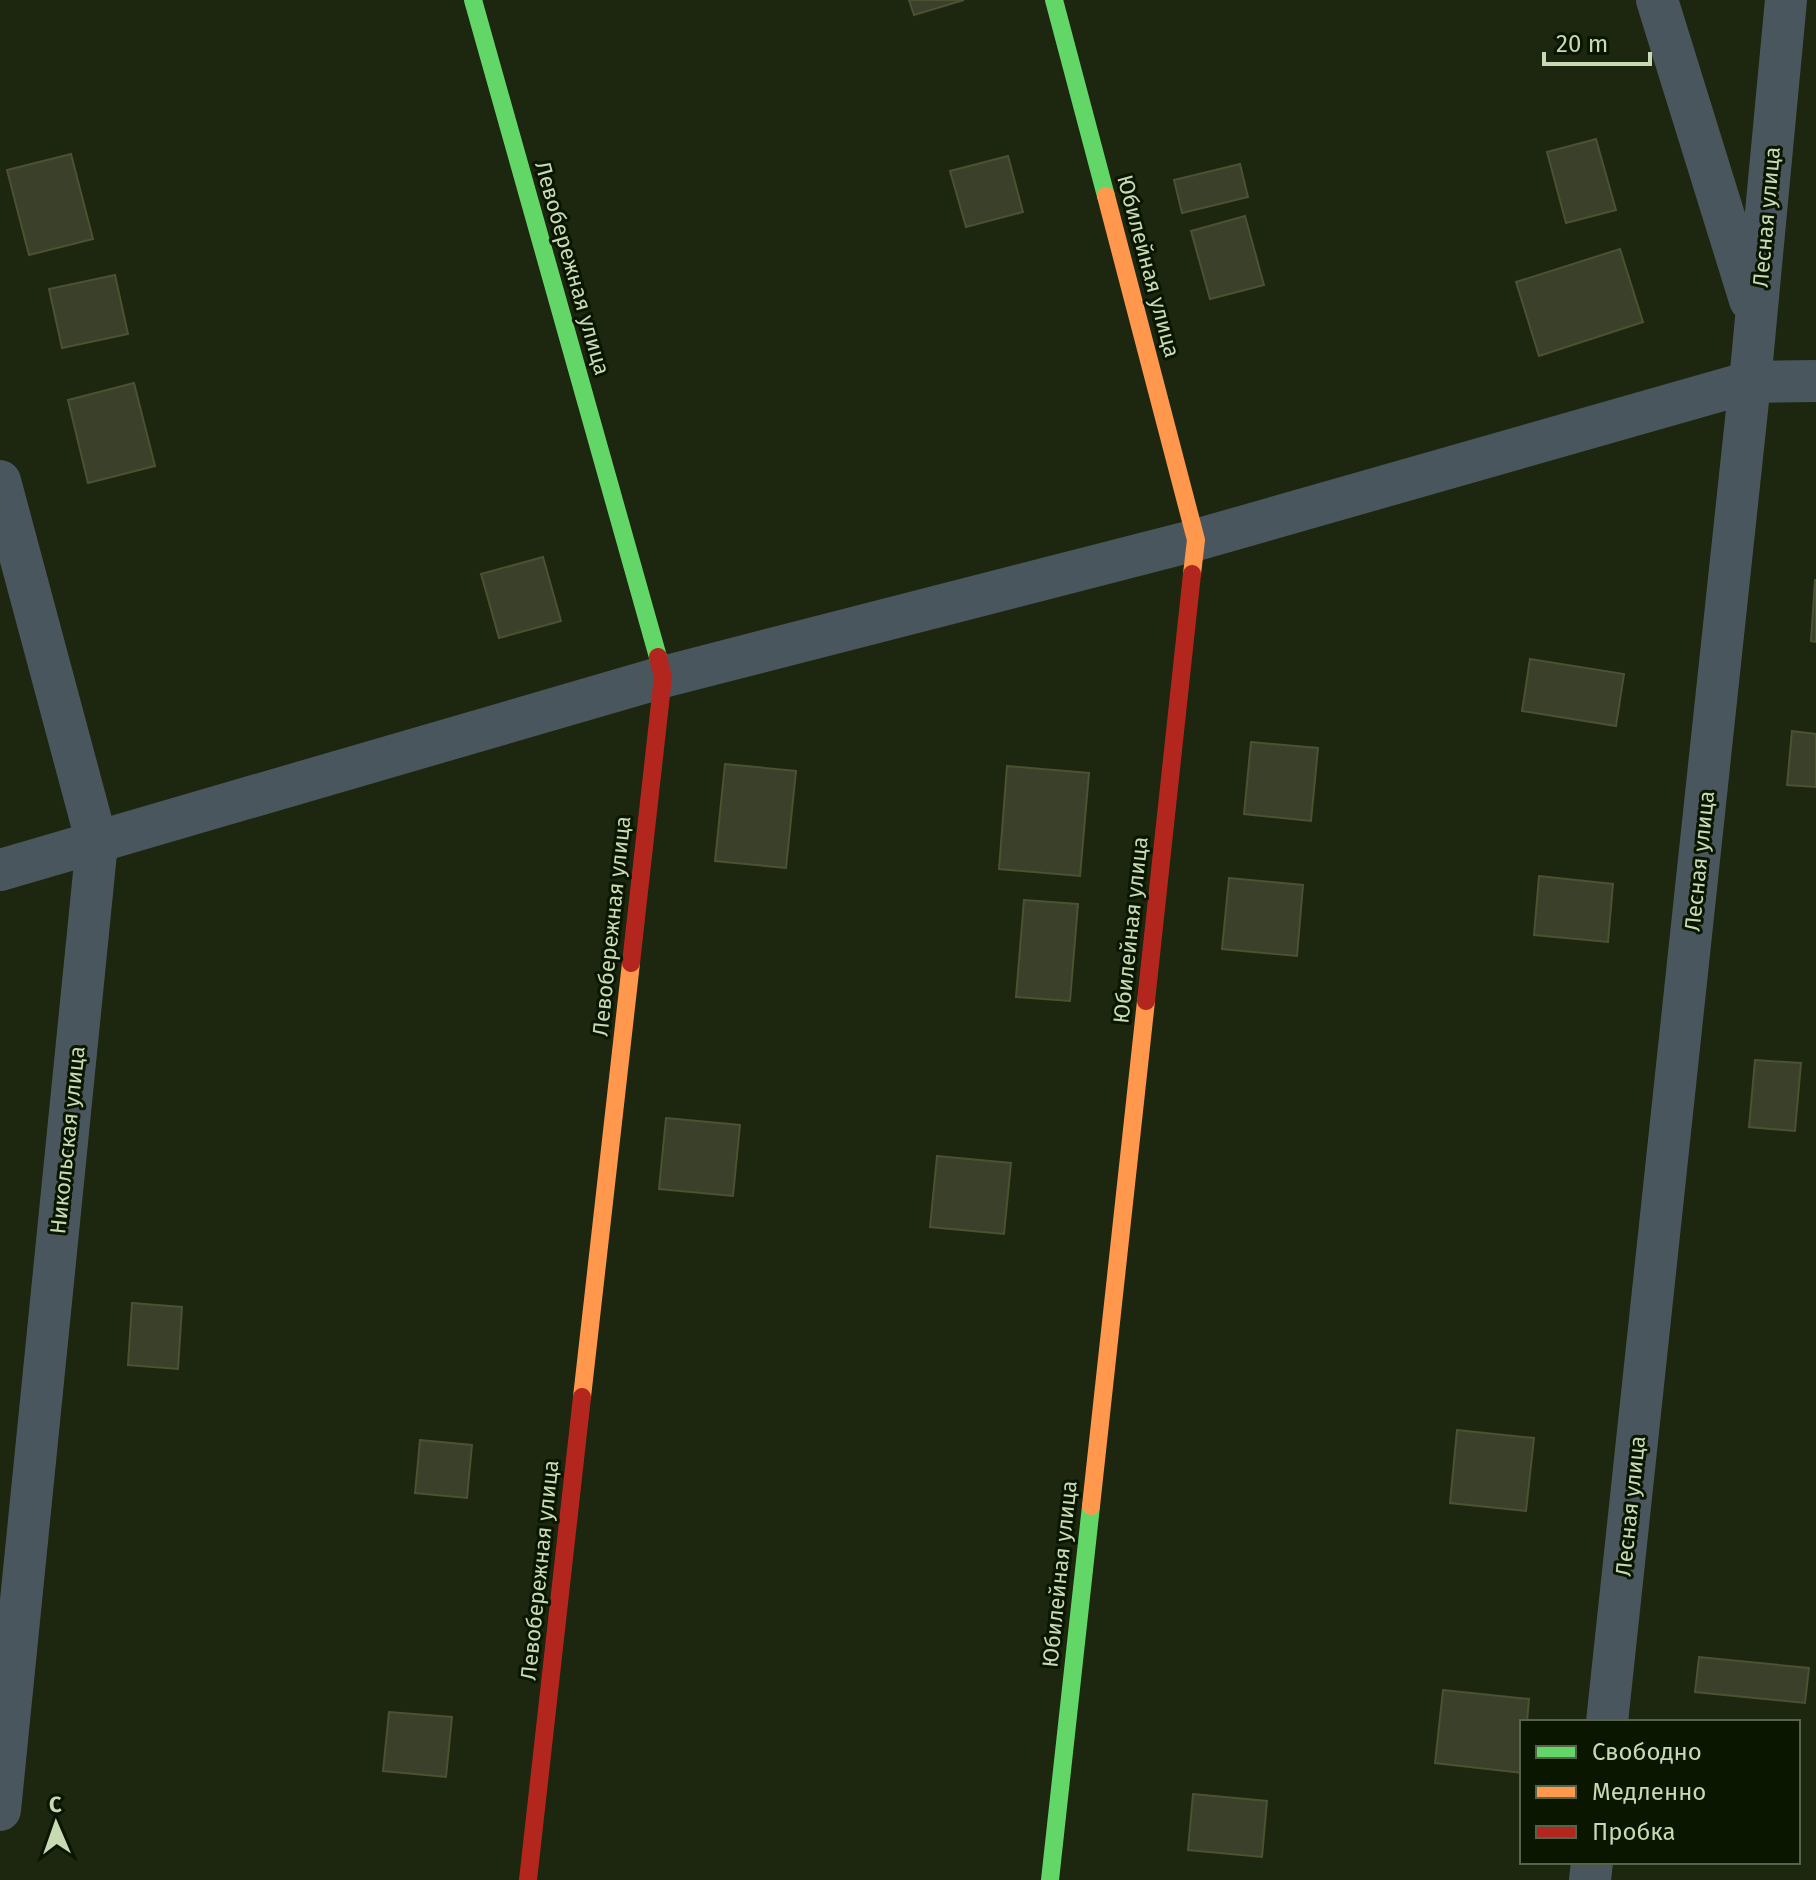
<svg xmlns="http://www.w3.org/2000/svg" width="1816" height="1880" font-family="'Fira Sans',sans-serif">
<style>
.building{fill:#3b402b;stroke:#4c5132;stroke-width:2}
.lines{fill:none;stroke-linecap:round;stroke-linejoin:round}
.street{stroke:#4a565e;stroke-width:42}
.fast{stroke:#63d668;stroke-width:18}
.slow{stroke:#ff974d;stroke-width:18}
.jam{stroke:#b3261e;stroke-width:18}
.labels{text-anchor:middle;stroke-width:6;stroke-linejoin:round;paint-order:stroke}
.street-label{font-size:22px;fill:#c8dab4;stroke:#0a1600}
</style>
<rect width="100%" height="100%" fill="#1d260f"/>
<!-- building -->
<path class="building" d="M 909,0 L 964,0 L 914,15 Z
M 1596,139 L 1616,210 L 1566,223 L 1547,152 Z
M 71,154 L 93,239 L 29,255 L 7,170 Z
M 1008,156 L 1023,212 L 966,227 L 950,171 Z
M 1240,164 L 1248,197 L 1182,213 L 1174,180 Z
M 1245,216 L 1264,285 L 1210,299 L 1191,231 Z
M 1620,249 L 1643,322 L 1539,356 L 1516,282 Z
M 115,275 L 128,334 L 62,348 L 49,289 Z
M 134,383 L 155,466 L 88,483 L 68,400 Z
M 543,557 L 561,621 L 499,638 L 481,574 Z
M 1815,580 L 1816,580 L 1816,642 L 1811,641 Z
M 1530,659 L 1624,674 L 1616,726 L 1522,711 Z
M 1792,731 L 1816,734 L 1816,787 L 1787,785 Z
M 1251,742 L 1318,748 L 1311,821 L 1244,814 Z
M 725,764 L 796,771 L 786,868 L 715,861 Z
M 1007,766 L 1089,773 L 1080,876 L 999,869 Z
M 1539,876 L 1613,884 L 1608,942 L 1534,935 Z
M 1229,878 L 1303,885 L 1297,956 L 1222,949 Z
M 1024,900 L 1078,904 L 1070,1001 L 1016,997 Z
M 1755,1060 L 1801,1063 L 1795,1131 L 1749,1127 Z
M 666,1118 L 740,1125 L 733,1196 L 659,1189 Z
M 937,1156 L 1011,1163 L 1004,1234 L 930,1227 Z
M 132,1303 L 182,1307 L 178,1369 L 128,1365 Z
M 1457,1430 L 1534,1438 L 1526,1511 L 1450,1503 Z
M 420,1440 L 472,1445 L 467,1498 L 415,1493 Z
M 1699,1657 L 1809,1668 L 1805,1703 L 1695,1692 Z
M 1443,1690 L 1529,1699 L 1527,1722 L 1522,1722 L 1522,1773 L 1435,1763 Z
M 389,1712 L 452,1717 L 446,1777 L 383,1771 Z
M 1193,1794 L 1267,1801 L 1262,1857 L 1188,1850 Z"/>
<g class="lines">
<!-- street -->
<path class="street" d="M 1657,0 L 1750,300
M 0,481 L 97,843 L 0,1810
M 0,870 L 663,677 L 1196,540 L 1750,382 L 1816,381
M 1607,1722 L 1750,382 L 1786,0
M 1590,1880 L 1592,1862"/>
<!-- fast -->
<path class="fast" d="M 473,0 L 658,657
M 1054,0 L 1106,196
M 1050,1880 L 1091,1506"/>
<!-- slow -->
<path class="slow" d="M 1106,196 L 1196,540 L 1192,574
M 582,1397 L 631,963
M 1091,1506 L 1146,1001"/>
<!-- jam -->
<path class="jam" d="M 631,963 L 663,677 L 658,657
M 1146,1001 L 1192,574
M 528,1880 L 582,1397"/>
</g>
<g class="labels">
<!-- street labels -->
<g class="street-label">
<text transform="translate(1766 217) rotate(-85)" y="8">Лесная улица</text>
<text transform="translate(1149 266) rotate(75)" y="8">Юбилейная улица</text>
<text transform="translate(573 268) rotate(74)" y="8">Левобережная улица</text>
<text transform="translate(1699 861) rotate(-84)" y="8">Лесная улица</text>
<text transform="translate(611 926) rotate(-84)" y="8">Левобережная улица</text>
<text transform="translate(1130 930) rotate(-84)" y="8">Юбилейная улица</text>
<text transform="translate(67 1140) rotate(-84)" y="8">Никольская улица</text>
<text transform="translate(1630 1506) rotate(-84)" y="8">Лесная улица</text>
<text transform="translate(539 1570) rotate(-84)" y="8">Левобережная улица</text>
<text transform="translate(1059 1574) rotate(-84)" y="8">Юбилейная улица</text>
</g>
</g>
<!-- legend -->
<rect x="1520" y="1720" width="280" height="144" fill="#0a1600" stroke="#566448" stroke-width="2"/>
<rect x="1536" y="1746" width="40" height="12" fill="#63d668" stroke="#566448" stroke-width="2"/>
<text x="1592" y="1760" font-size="24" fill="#c8dab4">Свободно</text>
<rect x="1536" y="1786" width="40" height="12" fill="#ff974d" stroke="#566448" stroke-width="2"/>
<text x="1592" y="1800" font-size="24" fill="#c8dab4">Медленно</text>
<rect x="1536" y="1826" width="40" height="12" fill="#b3261e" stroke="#566448" stroke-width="2"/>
<text x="1592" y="1840" font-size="24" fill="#c8dab4">Пробка</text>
<!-- north arrow -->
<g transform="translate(56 1824) rotate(358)" stroke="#0a1600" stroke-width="6" paint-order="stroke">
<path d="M0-6L14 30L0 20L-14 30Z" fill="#c8dab4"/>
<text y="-12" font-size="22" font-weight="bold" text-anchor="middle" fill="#c8dab4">С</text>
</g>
<!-- scale -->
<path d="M1544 52v12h106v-12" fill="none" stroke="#c8dab4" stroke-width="4"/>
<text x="1556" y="52" font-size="24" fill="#c8dab4" stroke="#0a1600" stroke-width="6" paint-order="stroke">20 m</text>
</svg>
